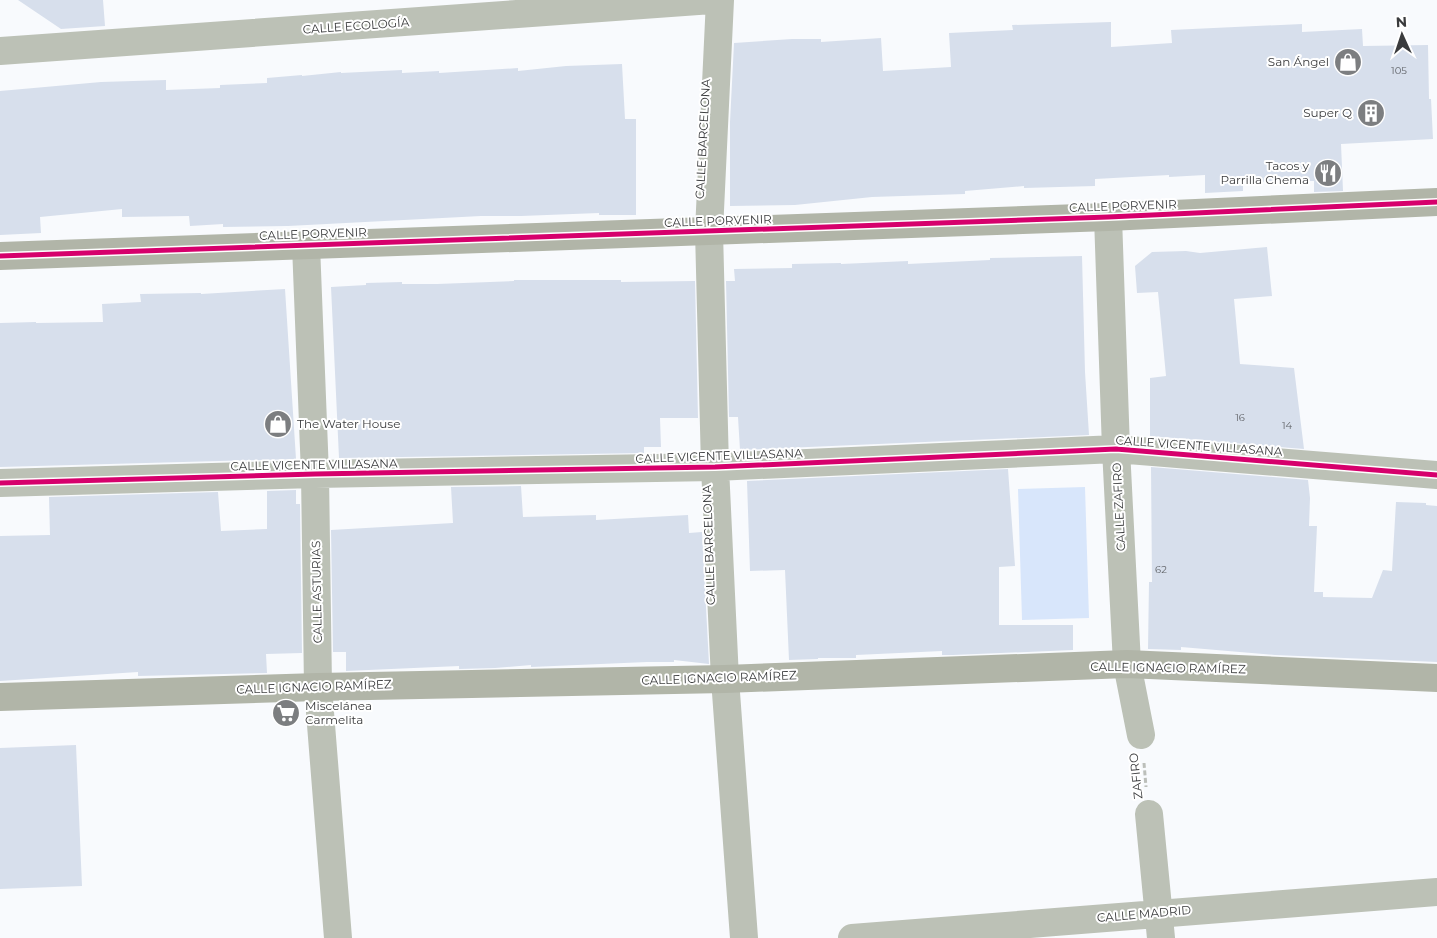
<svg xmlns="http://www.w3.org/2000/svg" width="1437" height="938" font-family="Montserrat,sans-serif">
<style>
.green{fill:#d8e6fb}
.building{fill:#d7dfec}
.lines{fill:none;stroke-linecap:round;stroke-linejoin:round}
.path{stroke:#bcbfba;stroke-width:3;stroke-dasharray:5 2.5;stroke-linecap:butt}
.street{stroke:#bcc1b6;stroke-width:28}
.secondary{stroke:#b1b5a8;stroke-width:28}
.cycleway-casing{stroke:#fff;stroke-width:8}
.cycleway{stroke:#d6006c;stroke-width:5}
.labels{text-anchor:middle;stroke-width:4;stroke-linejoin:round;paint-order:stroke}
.number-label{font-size:10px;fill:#616469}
.street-label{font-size:12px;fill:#3a3b3d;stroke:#fff}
.poi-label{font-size:12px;fill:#3a3b3d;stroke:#fff;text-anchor:end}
</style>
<rect width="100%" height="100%" fill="#f8fafd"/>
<!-- green -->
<path class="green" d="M 1085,487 L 1089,618 L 1022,620 L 1018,489 Z"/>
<!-- building -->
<path class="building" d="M 18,0 L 103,0 L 105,26 L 61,29 Z
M 1111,22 L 1111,47 L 1172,43 L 1171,30 L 1302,24 L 1302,32 L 1362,29 L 1363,46 L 1428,45 L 1429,99 L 1431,99 L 1433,139 L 1341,144 L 1343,191 L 1314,192 L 1314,181 L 1243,182 L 1243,191 L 1205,193 L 1205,175 L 1169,177 L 1169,175 L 1095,179 L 1095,186 L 1024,188 L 1024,186 L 965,191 L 965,194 L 872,197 L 795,205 L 730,206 L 730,122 L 734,43 L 792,39 L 821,39 L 821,42 L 881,38 L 883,71 L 951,67 L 949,33 L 1013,30 L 1012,25 Z
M 622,64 L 625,119 L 636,119 L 636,215 L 599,215 L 599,213 L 521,216 L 481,216 L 288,226 L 223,227 L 223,224 L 190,226 L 189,216 L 122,217 L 122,209 L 40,217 L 41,233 L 0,235 L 0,91 L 101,82 L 166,80 L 166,90 L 220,88 L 220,85 L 267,83 L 267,78 L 302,75 L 302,76 L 341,72 L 341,73 L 402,70 L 402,73 L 439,71 L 439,73 L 518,68 L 518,71 L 566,66 Z
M 1267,247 L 1272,296 L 1234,299 L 1240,364 L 1294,368 L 1304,449 L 1150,436 L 1150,378 L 1166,376 L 1158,292 L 1137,293 L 1135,266 L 1152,252 L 1186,251 L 1200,253 Z
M 1082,256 L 1085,372 L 1089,435 L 740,450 L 738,417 L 729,417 L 726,281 L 735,281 L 734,269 L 792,268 L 792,264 L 841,263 L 841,264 L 908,261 L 908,264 L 990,260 L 990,258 Z
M 514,280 L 621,280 L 621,282 L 695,281 L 698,418 L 660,418 L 661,447 L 644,447 L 644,453 L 339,458 L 331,287 L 366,285 L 366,283 L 402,282 L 402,284 L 437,284 L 514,281 Z
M 285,289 L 296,459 L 0,467 L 0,323 L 36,322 L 36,323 L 103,322 L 102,304 L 141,302 L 140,294 L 201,293 L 201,294 Z
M 1151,467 L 1308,480 L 1310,498 L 1309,526 L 1317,526 L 1314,592 L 1323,592 L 1323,597 L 1372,598 L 1383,570 L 1392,571 L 1396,502 L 1426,503 L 1426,505 L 1437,506 L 1437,662 L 1275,655 L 1181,647 L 1181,650 L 1148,649 L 1149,582 L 1152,582 Z
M 1008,469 L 1015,566 L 999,567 L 999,625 L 1073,625 L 1073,650 L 953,655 L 942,655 L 942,651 L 856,655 L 856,658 L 818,658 L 818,659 L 789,660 L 785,570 L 750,571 L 747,481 Z
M 521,486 L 523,517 L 596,515 L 596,520 L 688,515 L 689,533 L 702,532 L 709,664 L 674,660 L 674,662 L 647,662 L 531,667 L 531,665 L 495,668 L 459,669 L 459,666 L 346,671 L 346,652 L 333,652 L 331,530 L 453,523 L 451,487 Z
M 296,490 L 296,504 L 300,504 L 302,653 L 266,654 L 267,673 L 138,676 L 138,672 L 0,681 L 0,536 L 50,535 L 49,497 L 218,492 L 221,531 L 267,529 L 267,491 Z
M 76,745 L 82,886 L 0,889 L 0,748 Z"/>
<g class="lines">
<!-- path -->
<path class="path" d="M 1144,763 L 1146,787"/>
<!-- street -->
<path class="street" d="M 720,0 L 709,231 L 715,467 L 725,679 L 744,938
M 0,51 L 712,0
M 1108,217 L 1116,449 L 1127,664 L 1141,735
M 306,245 L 315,474 L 318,687 L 338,938
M 0,483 L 315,474 L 715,467 L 1116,449 L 1437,475
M 1149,814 L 1161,938
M 852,938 L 1437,892"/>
<!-- secondary -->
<path class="secondary" d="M 0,256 L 1108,217 L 1437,202
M 0,697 L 318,687 L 725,679 L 1127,664 L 1437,678"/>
<!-- cycleway casing -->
<g class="cycleway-casing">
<path id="cycleway" d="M 0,256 L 1108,217 L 1437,202
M 0,483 L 315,474 L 715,467 L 1116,449 L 1437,475"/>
</g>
<!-- cycleway -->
<use href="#cycleway" class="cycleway"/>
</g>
<!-- icons -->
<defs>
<g id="shop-disc" transform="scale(1.4375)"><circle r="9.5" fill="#7c7e80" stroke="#fff"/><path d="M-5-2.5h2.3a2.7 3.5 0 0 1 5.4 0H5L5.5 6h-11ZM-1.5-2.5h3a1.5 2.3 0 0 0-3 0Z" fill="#fff"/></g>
<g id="building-disc" transform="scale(1.4375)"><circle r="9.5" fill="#7c7e80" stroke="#fff"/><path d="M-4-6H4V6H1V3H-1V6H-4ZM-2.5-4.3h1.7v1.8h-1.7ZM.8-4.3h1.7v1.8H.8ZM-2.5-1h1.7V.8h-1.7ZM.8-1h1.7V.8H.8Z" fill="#fff"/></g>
<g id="restaurant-disc" transform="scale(1.4375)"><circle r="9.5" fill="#7c7e80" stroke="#fff"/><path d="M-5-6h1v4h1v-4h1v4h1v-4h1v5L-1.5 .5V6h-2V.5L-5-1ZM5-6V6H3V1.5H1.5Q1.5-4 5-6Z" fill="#fff"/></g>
<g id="supermarket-disc" transform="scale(1.4375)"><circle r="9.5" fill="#7c7e80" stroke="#fff"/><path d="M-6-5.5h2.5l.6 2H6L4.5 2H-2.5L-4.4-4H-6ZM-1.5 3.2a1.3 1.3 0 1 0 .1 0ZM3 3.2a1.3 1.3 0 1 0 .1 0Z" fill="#fff"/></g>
</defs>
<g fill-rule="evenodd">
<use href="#shop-disc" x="1348" y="62"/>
<use href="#building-disc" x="1371" y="113"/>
<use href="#restaurant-disc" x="1328" y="173"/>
<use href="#shop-disc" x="278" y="424"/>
<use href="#supermarket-disc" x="286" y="713"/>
</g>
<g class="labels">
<!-- number labels -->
<g class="number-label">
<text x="1399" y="74">105</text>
<text x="1240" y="421">16</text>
<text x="1287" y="429">14</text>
<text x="1161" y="573">62</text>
</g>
<!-- street labels -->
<g class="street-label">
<text transform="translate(356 26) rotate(-4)" y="4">CALLE ECOLOGÍA</text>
<text transform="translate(703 139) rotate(-87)" y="4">CALLE BARCELONA</text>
<text transform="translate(1123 206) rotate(-2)" y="4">CALLE PORVENIR</text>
<text transform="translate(718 221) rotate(-2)" y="4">CALLE PORVENIR</text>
<text transform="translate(313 234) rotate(-2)" y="4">CALLE PORVENIR</text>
<text transform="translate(1199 446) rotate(4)" y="4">CALLE VICENTE VILLASANA</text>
<text transform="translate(719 456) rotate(-2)" y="4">CALLE VICENTE VILLASANA</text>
<text transform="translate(314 465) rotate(-1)" y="4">CALLE VICENTE VILLASANA</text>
<text transform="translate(1119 507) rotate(-93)" y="4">CALLE ZAFIRO</text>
<text transform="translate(709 545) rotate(-92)" y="4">CALLE BARCELONA</text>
<text transform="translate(317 592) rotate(-91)" y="4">CALLE ASTURIAS</text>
<text transform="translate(1168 668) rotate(1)" y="4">CALLE IGNACIO RAMÍREZ</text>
<text transform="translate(719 678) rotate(-2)" y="4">CALLE IGNACIO RAMÍREZ</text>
<text transform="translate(314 687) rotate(-2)" y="4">CALLE IGNACIO RAMÍREZ</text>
<text transform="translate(1136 776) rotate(-96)" y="4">ZAFIRO</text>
<text transform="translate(1144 914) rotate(-5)" y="4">CALLE MADRID</text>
</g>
<!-- poi labels -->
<g class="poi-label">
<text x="1329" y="66">San Ángel</text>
<text x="1352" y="117">Super Q</text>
<text x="1309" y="170">Tacos y<tspan x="1309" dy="14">Parrilla Chema</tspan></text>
<text x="297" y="428" text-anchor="start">The Water House</text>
<text x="305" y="710" text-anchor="start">Miscelánea<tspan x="305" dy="14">Carmelita</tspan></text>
</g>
</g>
<!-- north arrow -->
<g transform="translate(1402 35) rotate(357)" stroke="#ffffff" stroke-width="4" paint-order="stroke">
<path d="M0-4L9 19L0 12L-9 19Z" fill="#3a3b3d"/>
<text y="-8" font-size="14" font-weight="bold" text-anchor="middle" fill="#3a3b3d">N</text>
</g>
</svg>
